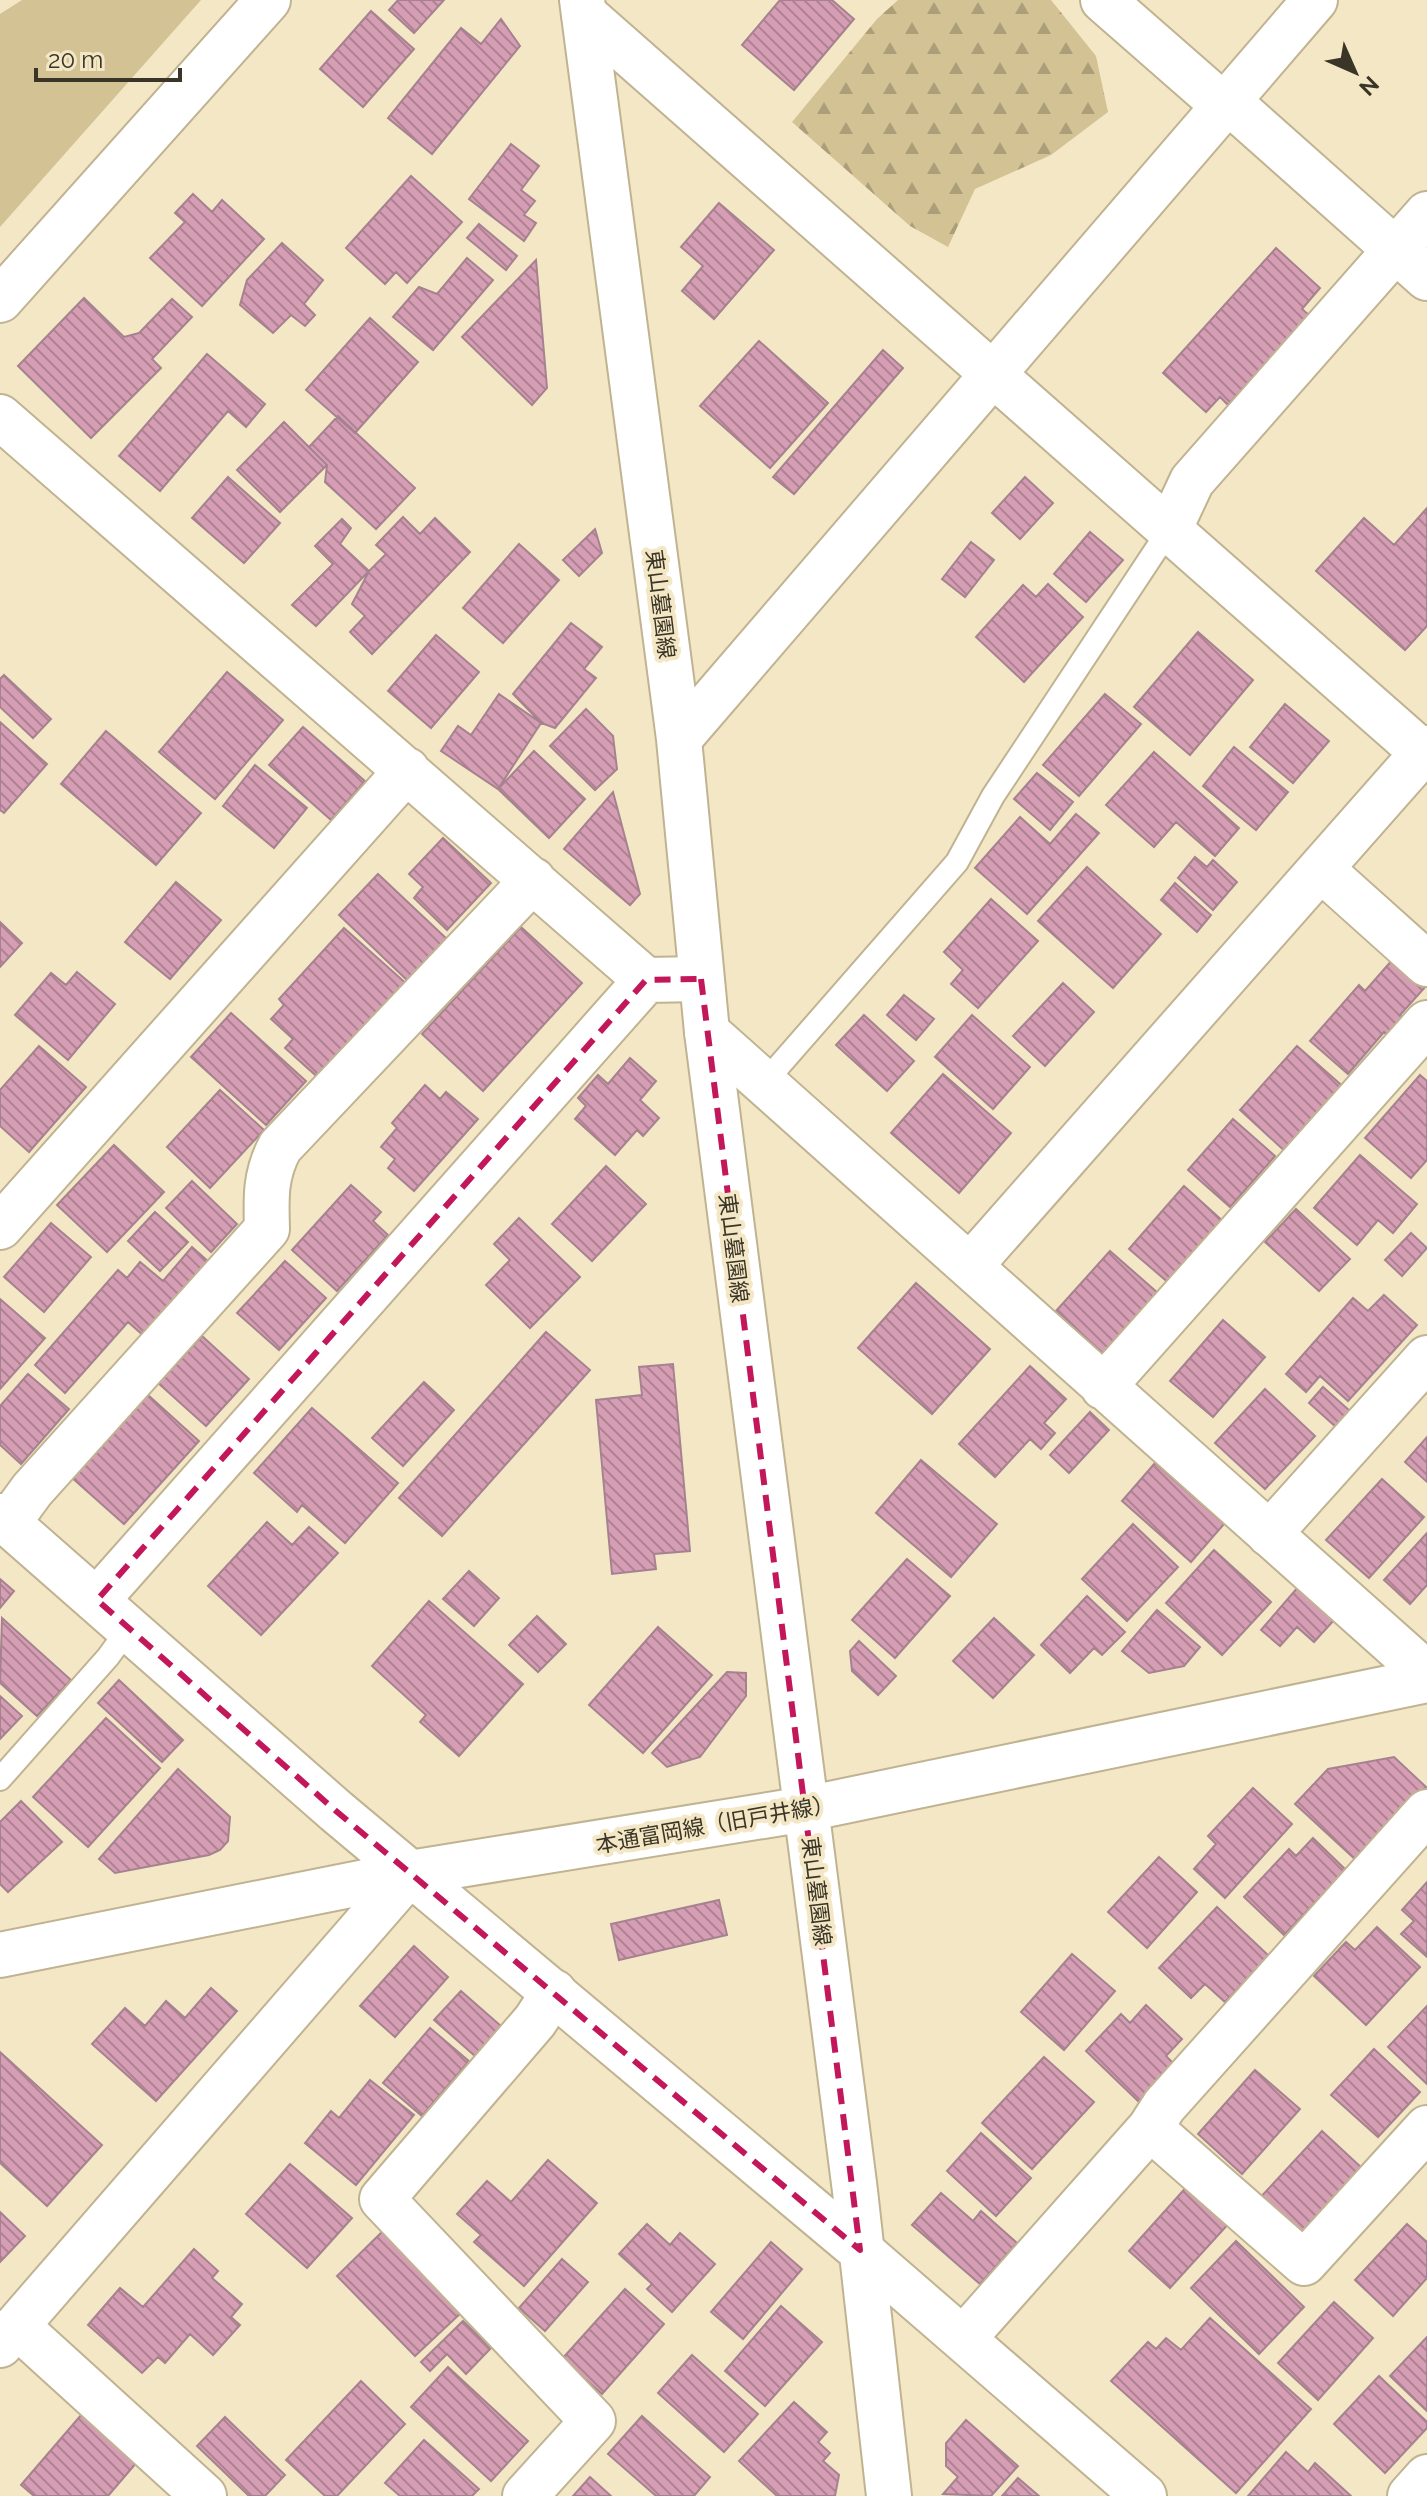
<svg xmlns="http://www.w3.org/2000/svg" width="1427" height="2496" font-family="Raleway,'Noto Sans JP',sans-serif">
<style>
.forest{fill:url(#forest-firs)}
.garden{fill:#d3c294}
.building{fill:url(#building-back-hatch);stroke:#a68290;stroke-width:2}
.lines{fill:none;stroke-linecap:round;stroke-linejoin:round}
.service-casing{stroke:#c0b392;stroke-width:26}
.minor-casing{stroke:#c0b392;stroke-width:48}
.tertiary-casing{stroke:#c0b392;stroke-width:48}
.service{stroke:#fff;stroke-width:22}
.minor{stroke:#fff;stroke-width:44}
.tertiary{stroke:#fff;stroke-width:44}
.marked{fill:none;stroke:#c2185b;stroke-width:6;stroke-dasharray:16 10;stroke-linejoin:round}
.labels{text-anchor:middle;stroke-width:8;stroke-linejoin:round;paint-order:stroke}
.street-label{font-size:22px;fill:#3a3527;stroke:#f4e7c5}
</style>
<defs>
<pattern id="forest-firs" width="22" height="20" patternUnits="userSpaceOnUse" patternTransform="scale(2)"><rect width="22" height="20" fill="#d3c294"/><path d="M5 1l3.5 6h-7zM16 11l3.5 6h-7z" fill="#ac9e79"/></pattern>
<pattern id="building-back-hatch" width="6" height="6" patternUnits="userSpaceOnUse" patternTransform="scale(2)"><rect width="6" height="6" fill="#d69eb4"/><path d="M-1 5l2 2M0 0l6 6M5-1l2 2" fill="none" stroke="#af8292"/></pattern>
</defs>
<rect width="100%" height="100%" fill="#f4e7c5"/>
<!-- forest -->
<path class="forest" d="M 898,0 L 1051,0 L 1096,56 L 1108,112 L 1051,155 L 975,189 L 948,247 L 910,226 L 792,122 L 877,19 Z"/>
<!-- garden -->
<path class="garden" d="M 22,0 L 201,0 L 0,227 L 0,14 Z"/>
<!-- building -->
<path class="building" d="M 398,0 L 444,0 L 414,33 L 389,10 Z
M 780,0 L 832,0 L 854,19 L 794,90 L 742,45 Z
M 371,11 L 414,49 L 363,107 L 320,69 Z
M 501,19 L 520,46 L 432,154 L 388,118 L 461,28 L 481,44 Z
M 511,144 L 539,166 L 521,190 L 535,201 L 524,215 L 536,223 L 524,241 L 469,199 Z
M 411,176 L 462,222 L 407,283 L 396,272 L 385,284 L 346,248 Z
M 193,194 L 212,212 L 222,200 L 264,239 L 202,306 L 150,258 L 185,222 L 175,213 Z
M 719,203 L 774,250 L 714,319 L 682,291 L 703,266 L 681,247 Z
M 479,224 L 517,256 L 506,270 L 467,238 Z
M 282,243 L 323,280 L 304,304 L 315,315 L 305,326 L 291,315 L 273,333 L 240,305 L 247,280 Z
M 1276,248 L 1320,288 L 1302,309 L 1309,315 L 1228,405 L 1220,397 L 1206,412 L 1163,373 Z
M 467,258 L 493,280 L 433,350 L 393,317 L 419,287 L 437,294 Z
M 536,260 L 547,388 L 532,405 L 462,337 Z
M 84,298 L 124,337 L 139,333 L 172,299 L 192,317 L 152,359 L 161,368 L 91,438 L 18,366 Z
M 370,318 L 418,362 L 355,433 L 306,390 Z
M 759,341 L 828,403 L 770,468 L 700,406 Z
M 883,350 L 903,368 L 794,494 L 773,477 Z
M 207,354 L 265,404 L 246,427 L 228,411 L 160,491 L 119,456 Z
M 338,416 L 415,488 L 376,529 L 325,482 L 327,465 L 309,447 Z
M 284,422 L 327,465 L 280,512 L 237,470 Z
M 228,477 L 280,523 L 244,563 L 192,518 Z
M 1025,477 L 1053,503 L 1020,539 L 992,513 Z
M 1427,508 L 1427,626 L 1405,650 L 1316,571 L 1364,518 L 1394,545 Z
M 403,517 L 420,534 L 435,518 L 470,552 L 372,654 L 350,632 L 365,616 L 352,604 L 369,571 L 386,554 L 376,545 Z
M 342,519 L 351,528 L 340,544 L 369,571 L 316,626 L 292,605 L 333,564 L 315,546 Z
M 595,529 L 602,553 L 579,576 L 563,560 Z
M 1090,532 L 1123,560 L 1086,602 L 1054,574 Z
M 971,542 L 994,560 L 965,597 L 942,579 Z
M 519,544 L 559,580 L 503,643 L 463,608 Z
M 1048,584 L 1083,617 L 1024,682 L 976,637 L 1023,585 L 1036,597 Z
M 571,623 L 602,647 L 584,669 L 596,678 L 555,728 L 541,723 L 513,694 Z
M 1198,632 L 1253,680 L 1190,755 L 1134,707 Z
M 436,635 L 479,672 L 431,728 L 388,691 Z
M 227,672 L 283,720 L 215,799 L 159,752 Z
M 4,675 L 51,719 L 33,738 L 0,707 L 0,679 Z
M 499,694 L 541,723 L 498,789 L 441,751 L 458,726 L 471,735 Z
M 1105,694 L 1141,724 L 1079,796 L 1043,765 Z
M 1285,704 L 1329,741 L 1293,783 L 1250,747 Z
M 586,709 L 613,736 L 617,769 L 595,790 L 550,746 Z
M 0,722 L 47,764 L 4,813 L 0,810 Z
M 303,727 L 365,781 L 331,820 L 269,765 Z
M 106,731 L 201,813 L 156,865 L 61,784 Z
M 1234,747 L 1288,792 L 1256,830 L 1203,786 Z
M 534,751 L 585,799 L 549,838 L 498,789 Z
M 1154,752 L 1239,828 L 1215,856 L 1176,822 L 1154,847 L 1106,805 Z
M 255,765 L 307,808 L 274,848 L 223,806 Z
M 1037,773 L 1073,802 L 1050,830 L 1014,799 Z
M 613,792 L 640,894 L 630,905 L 564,849 Z
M 1076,814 L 1099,833 L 1027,914 L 975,868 L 1020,817 L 1050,844 Z
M 443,838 L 491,883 L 447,930 L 414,898 L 423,887 L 409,874 Z
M 1195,857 L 1207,867 L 1213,860 L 1237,882 L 1213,910 L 1178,878 Z
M 1087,867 L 1161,934 L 1113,988 L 1038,921 Z
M 378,874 L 448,940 L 409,982 L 339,915 Z
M 176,882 L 221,920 L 170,979 L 125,942 Z
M 1175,883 L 1211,915 L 1197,932 L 1161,900 Z
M 991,899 L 1038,941 L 978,1008 L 951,984 L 963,970 L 944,952 Z
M 0,922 L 22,943 L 0,967 Z
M 521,927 L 582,983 L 483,1091 L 422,1034 Z
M 344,928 L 409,986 L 323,1082 L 285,1048 L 293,1039 L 271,1019 L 284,1005 L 279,999 Z
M 1394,958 L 1427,985 L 1400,1015 L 1410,1023 L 1393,1041 L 1384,1032 L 1348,1074 L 1310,1041 L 1359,985 L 1365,991 Z
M 77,972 L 115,1004 L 68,1060 L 15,1015 L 51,973 L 66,985 Z
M 1063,983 L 1094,1012 L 1045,1066 L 1013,1036 Z
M 904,995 L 934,1019 L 916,1040 L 887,1015 Z
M 231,1013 L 306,1081 L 266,1125 L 191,1057 Z
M 864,1015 L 914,1061 L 887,1091 L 836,1045 Z
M 972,1015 L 1030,1067 L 993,1109 L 935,1057 Z
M 39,1046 L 86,1087 L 29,1152 L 0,1126 L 0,1090 Z
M 1297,1046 L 1346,1089 L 1288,1154 L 1240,1110 Z
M 630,1058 L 656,1081 L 640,1100 L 659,1118 L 643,1136 L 637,1130 L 615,1155 L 575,1119 L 586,1106 L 578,1098 L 598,1075 L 608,1084 Z
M 943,1074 L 1011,1133 L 959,1193 L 891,1133 Z
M 1420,1075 L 1427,1081 L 1427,1160 L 1411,1178 L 1365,1138 Z
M 425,1085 L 440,1099 L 446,1092 L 478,1119 L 414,1191 L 388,1168 L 395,1159 L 381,1147 L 397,1128 L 392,1123 Z
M 220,1090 L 264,1130 L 210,1188 L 167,1147 Z
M 1233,1119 L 1275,1156 L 1230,1207 L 1188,1170 Z
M 114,1145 L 164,1192 L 107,1252 L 57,1205 Z
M 1360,1155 L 1417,1204 L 1393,1233 L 1378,1220 L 1357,1245 L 1314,1208 Z
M 606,1166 L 646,1204 L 592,1261 L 552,1224 Z
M 192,1181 L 237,1224 L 211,1252 L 166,1208 Z
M 351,1185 L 381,1212 L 373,1221 L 388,1235 L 337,1291 L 292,1250 Z
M 1184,1186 L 1224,1222 L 1170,1284 L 1129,1249 Z
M 1296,1209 L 1350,1259 L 1319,1291 L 1265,1242 Z
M 155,1212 L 188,1242 L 160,1271 L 128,1241 Z
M 519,1218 L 580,1277 L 530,1328 L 486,1285 L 510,1260 L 494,1244 Z
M 51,1223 L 91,1257 L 44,1312 L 4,1277 Z
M 1411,1233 L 1427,1248 L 1402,1276 L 1385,1260 Z
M 192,1247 L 218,1270 L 153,1344 L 128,1322 L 65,1393 L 35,1365 L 118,1270 L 127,1278 L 140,1262 L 163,1281 Z
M 1110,1251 L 1158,1293 L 1104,1354 L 1056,1311 Z
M 285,1261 L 326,1298 L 279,1350 L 237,1313 Z
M 916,1283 L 990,1349 L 932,1414 L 858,1348 Z
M 1384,1295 L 1417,1325 L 1348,1401 L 1320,1376 L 1306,1392 L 1286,1374 L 1353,1298 L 1368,1311 Z
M 0,1299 L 45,1338 L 0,1389 Z
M 1223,1320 L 1265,1357 L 1213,1417 L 1170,1381 Z
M 546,1332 L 590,1370 L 442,1536 L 399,1498 Z
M 202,1336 L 249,1379 L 206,1426 L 158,1383 Z
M 673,1364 L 690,1551 L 654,1554 L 656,1569 L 612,1574 L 596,1400 L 642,1395 L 639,1367 Z
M 1030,1366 L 1066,1399 L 1044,1423 L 1055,1433 L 1041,1449 L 1030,1439 L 995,1477 L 959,1444 Z
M 28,1374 L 69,1409 L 21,1464 L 0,1445 L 0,1406 Z
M 424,1382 L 454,1410 L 403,1466 L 372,1438 Z
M 137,1385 L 199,1441 L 124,1524 L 62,1469 Z
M 1323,1387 L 1350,1411 L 1336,1427 L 1309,1403 Z
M 1265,1389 L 1315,1436 L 1265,1489 L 1215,1443 Z
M 312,1408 L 398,1483 L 345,1543 L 302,1505 L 297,1512 L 254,1473 Z
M 1090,1412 L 1109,1430 L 1069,1473 L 1050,1455 Z
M 1427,1437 L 1427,1482 L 1405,1462 Z
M 921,1460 L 997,1524 L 951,1577 L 876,1513 Z
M 1155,1463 L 1224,1524 L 1191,1562 L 1122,1501 Z
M 1382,1479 L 1424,1517 L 1369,1578 L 1326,1540 Z
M 267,1522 L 292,1545 L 309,1527 L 338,1553 L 261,1635 L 208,1586 Z
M 1133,1524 L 1178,1567 L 1127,1621 L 1082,1579 Z
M 1427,1533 L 1427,1585 L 1410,1604 L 1384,1580 Z
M 1214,1550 L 1271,1602 L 1222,1655 L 1166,1603 Z
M 907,1559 L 950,1596 L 895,1658 L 852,1620 Z
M 469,1571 L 499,1598 L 474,1626 L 443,1599 Z
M 0,1579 L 14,1591 L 0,1608 Z
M 1299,1586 L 1335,1619 L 1314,1642 L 1297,1627 L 1280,1646 L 1261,1630 Z
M 1087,1596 L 1125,1632 L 1102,1655 L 1094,1648 L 1070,1673 L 1041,1645 Z
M 429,1601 L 523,1684 L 459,1756 L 420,1722 L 426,1715 L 372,1666 Z
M 1157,1610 L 1200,1647 L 1184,1666 L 1149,1673 L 1122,1651 Z
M 537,1616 L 566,1644 L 538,1672 L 509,1645 Z
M 2,1618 L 71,1680 L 37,1716 L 0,1683 Z
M 994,1618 L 1034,1655 L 993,1698 L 953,1661 Z
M 658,1627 L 712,1675 L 643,1753 L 589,1705 Z
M 859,1641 L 896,1676 L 878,1695 L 852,1671 L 850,1651 Z
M 727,1672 L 746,1673 L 746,1696 L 700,1757 L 667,1767 L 652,1753 Z
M 119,1680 L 183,1740 L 162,1762 L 98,1703 Z
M 0,1696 L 22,1716 L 0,1739 Z
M 106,1718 L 160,1768 L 88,1847 L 33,1797 Z
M 1394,1757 L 1426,1787 L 1357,1861 L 1295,1804 L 1328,1769 Z
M 178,1769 L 230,1817 L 228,1841 L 220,1850 L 209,1855 L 115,1873 L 99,1859 Z
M 1253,1788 L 1292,1824 L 1225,1898 L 1194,1869 L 1216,1844 L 1208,1836 Z
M 21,1801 L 62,1842 L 8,1892 L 0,1884 L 0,1822 Z
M 1313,1838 L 1346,1870 L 1284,1935 L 1244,1897 L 1289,1849 L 1296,1856 Z
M 1159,1857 L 1197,1892 L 1147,1948 L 1108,1912 Z
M 1427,1882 L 1427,1957 L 1401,1934 L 1414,1921 L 1402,1910 Z
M 719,1900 L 727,1935 L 619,1960 L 611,1924 Z
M 1217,1907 L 1269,1956 L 1225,2002 L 1205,1984 L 1191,1998 L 1159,1968 Z
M 1377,1927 L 1420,1967 L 1366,2025 L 1314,1976 L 1346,1942 L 1355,1950 Z
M 414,1946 L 448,1977 L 395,2037 L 360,2006 Z
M 1072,1954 L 1115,1991 L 1064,2050 L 1021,2012 Z
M 211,1988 L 237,2011 L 156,2101 L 92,2044 L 125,2008 L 145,2026 L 166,2001 L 185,2018 Z
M 461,1991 L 501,2026 L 475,2056 L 434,2020 Z
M 1146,2005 L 1182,2039 L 1166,2056 L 1174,2064 L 1139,2102 L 1086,2051 L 1121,2014 L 1130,2023 Z
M 1427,2006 L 1427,2084 L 1388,2047 Z
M 430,2028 L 469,2061 L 422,2116 L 383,2083 Z
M 1374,2049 L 1420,2092 L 1378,2137 L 1331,2095 Z
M 0,2052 L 102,2145 L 47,2206 L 0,2163 Z
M 1044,2057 L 1094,2102 L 1032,2169 L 982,2123 Z
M 1255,2070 L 1300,2109 L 1242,2174 L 1198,2134 Z
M 370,2080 L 414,2115 L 356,2185 L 305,2143 L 331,2111 L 339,2118 Z
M 1322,2131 L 1363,2169 L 1299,2239 L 1257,2201 Z
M 981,2133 L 1031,2178 L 996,2216 L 947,2171 Z
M 548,2160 L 597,2203 L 524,2286 L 474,2242 L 481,2235 L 457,2214 L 487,2181 L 511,2202 Z
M 290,2164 L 352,2218 L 307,2268 L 246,2214 Z
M 1190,2183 L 1231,2221 L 1170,2288 L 1129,2251 Z
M 941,2193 L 973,2221 L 981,2211 L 1017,2243 L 980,2284 L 912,2225 Z
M 0,2212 L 25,2236 L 0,2262 Z
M 647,2224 L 670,2245 L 680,2233 L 715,2264 L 672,2312 L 647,2289 L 652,2284 L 619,2254 Z
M 1407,2224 L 1427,2242 L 1427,2278 L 1393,2316 L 1355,2280 Z
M 384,2230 L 463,2311 L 415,2356 L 337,2276 Z
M 1236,2241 L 1304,2307 L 1259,2354 L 1191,2288 Z
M 771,2242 L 802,2269 L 743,2339 L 711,2312 Z
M 194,2249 L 218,2271 L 212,2278 L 242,2304 L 231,2317 L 240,2325 L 213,2355 L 190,2334 L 165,2363 L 158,2357 L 142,2373 L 88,2325 L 120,2288 L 143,2307 Z
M 562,2259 L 588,2282 L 545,2331 L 519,2308 Z
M 625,2289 L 664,2324 L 602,2394 L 562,2359 Z
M 1334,2302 L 1373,2338 L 1318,2400 L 1278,2363 Z
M 781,2306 L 822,2342 L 765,2406 L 725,2371 Z
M 1210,2318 L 1311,2409 L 1236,2493 L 1111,2381 L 1148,2342 L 1156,2349 L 1166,2338 L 1181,2350 Z
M 463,2321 L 491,2348 L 466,2374 L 447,2354 L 430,2371 L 421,2362 Z
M 1427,2337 L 1427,2411 L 1390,2376 Z
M 692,2355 L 758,2414 L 724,2452 L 658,2393 Z
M 448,2367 L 528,2441 L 491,2481 L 411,2407 Z
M 1379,2376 L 1427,2422 L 1427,2428 L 1385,2473 L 1334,2424 Z
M 361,2381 L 405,2424 L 337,2496 L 325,2496 L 286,2460 Z
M 794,2402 L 827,2432 L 818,2442 L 830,2453 L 823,2461 L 839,2475 L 835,2496 L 777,2496 L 739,2461 Z
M 82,2414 L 137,2462 L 108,2496 L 34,2496 L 21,2485 Z
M 642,2416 L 710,2477 L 694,2496 L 656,2496 L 608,2454 Z
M 225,2417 L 285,2475 L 265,2496 L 249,2496 L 197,2446 Z
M 966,2420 L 1018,2466 L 991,2496 L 943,2494 L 958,2477 L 946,2466 L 946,2443 Z
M 424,2440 L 479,2489 L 472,2496 L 400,2496 L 385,2483 Z
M 1286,2452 L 1308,2472 L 1315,2463 L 1351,2496 L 1248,2496 Z
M 590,2477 L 611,2496 L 573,2496 Z
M 1018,2478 L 1039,2496 L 1002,2496 Z"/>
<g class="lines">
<!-- service casing -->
<g class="service-casing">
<path id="service" d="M 764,1083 L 957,862 L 993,796 L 1169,530
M 0,1779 L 108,1657 L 129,1628"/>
</g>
<!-- minor casing -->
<g class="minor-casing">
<path id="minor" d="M 1103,0 L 1223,105
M 584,14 L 1423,753
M 1228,101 L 1427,278
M 0,417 L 646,980 L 701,979
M 1169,530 L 1192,481 L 1427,214
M 1321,869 L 1427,964
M 707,1032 L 1427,1674
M 0,1227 L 407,770
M 970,1266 L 1427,748
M 1103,1387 L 1427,1023
M 8,1523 L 32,1490 L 267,1229 C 266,1198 265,1175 280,1147 L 533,880
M 1269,1534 L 1427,1358
M 97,1600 L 646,980
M 1150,2128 L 1304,2263 L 1427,2128
M 860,2250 L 1144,2496
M 17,2326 L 204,2496
M 963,2339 L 1150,2128 L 1164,2106 L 1427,1812
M 525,2496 L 593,2421 L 382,2199 L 535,2021 L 554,1992
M 1410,2496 L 1427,2477"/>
</g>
<!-- tertiary casing -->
<g class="tertiary-casing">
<path id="tertiary" d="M 582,0 L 679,739 L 707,1032 L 855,2191 L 889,2496
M 0,300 L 268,0
M 679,739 L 1315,0
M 0,1516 L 336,1811 L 860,2250
M 0,1955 L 410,1873 L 806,1809 L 1427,1680
M 0,2345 L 410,1873"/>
</g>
<!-- service -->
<use href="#service" class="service"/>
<!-- minor -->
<use href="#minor" class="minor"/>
<!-- tertiary -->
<use href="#tertiary" class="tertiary"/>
</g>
<!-- marked area -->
<path class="marked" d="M 701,979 L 860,2250 L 336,1811 L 97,1600 L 646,980 Z"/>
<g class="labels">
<!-- street labels -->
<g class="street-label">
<text transform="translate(661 604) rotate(83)" y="8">東山墓園線</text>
<text transform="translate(734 1248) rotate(83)" y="8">東山墓園線</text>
<text transform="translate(715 1824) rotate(-10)" y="8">本通富岡線（旧戸井線）</text>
<text transform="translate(817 1891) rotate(83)" y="8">東山墓園線</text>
</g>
</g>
<!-- north arrow -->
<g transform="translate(1355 72) rotate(135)" stroke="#f4e7c5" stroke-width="6" paint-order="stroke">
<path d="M0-6L14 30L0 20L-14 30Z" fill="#3a3527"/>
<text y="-12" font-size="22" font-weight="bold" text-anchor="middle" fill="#3a3527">N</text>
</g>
<!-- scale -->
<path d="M36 68v12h144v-12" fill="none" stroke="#3a3527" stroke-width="4"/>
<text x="48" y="68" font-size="24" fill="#3a3527" stroke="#f4e7c5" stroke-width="6" paint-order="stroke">20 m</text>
</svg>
